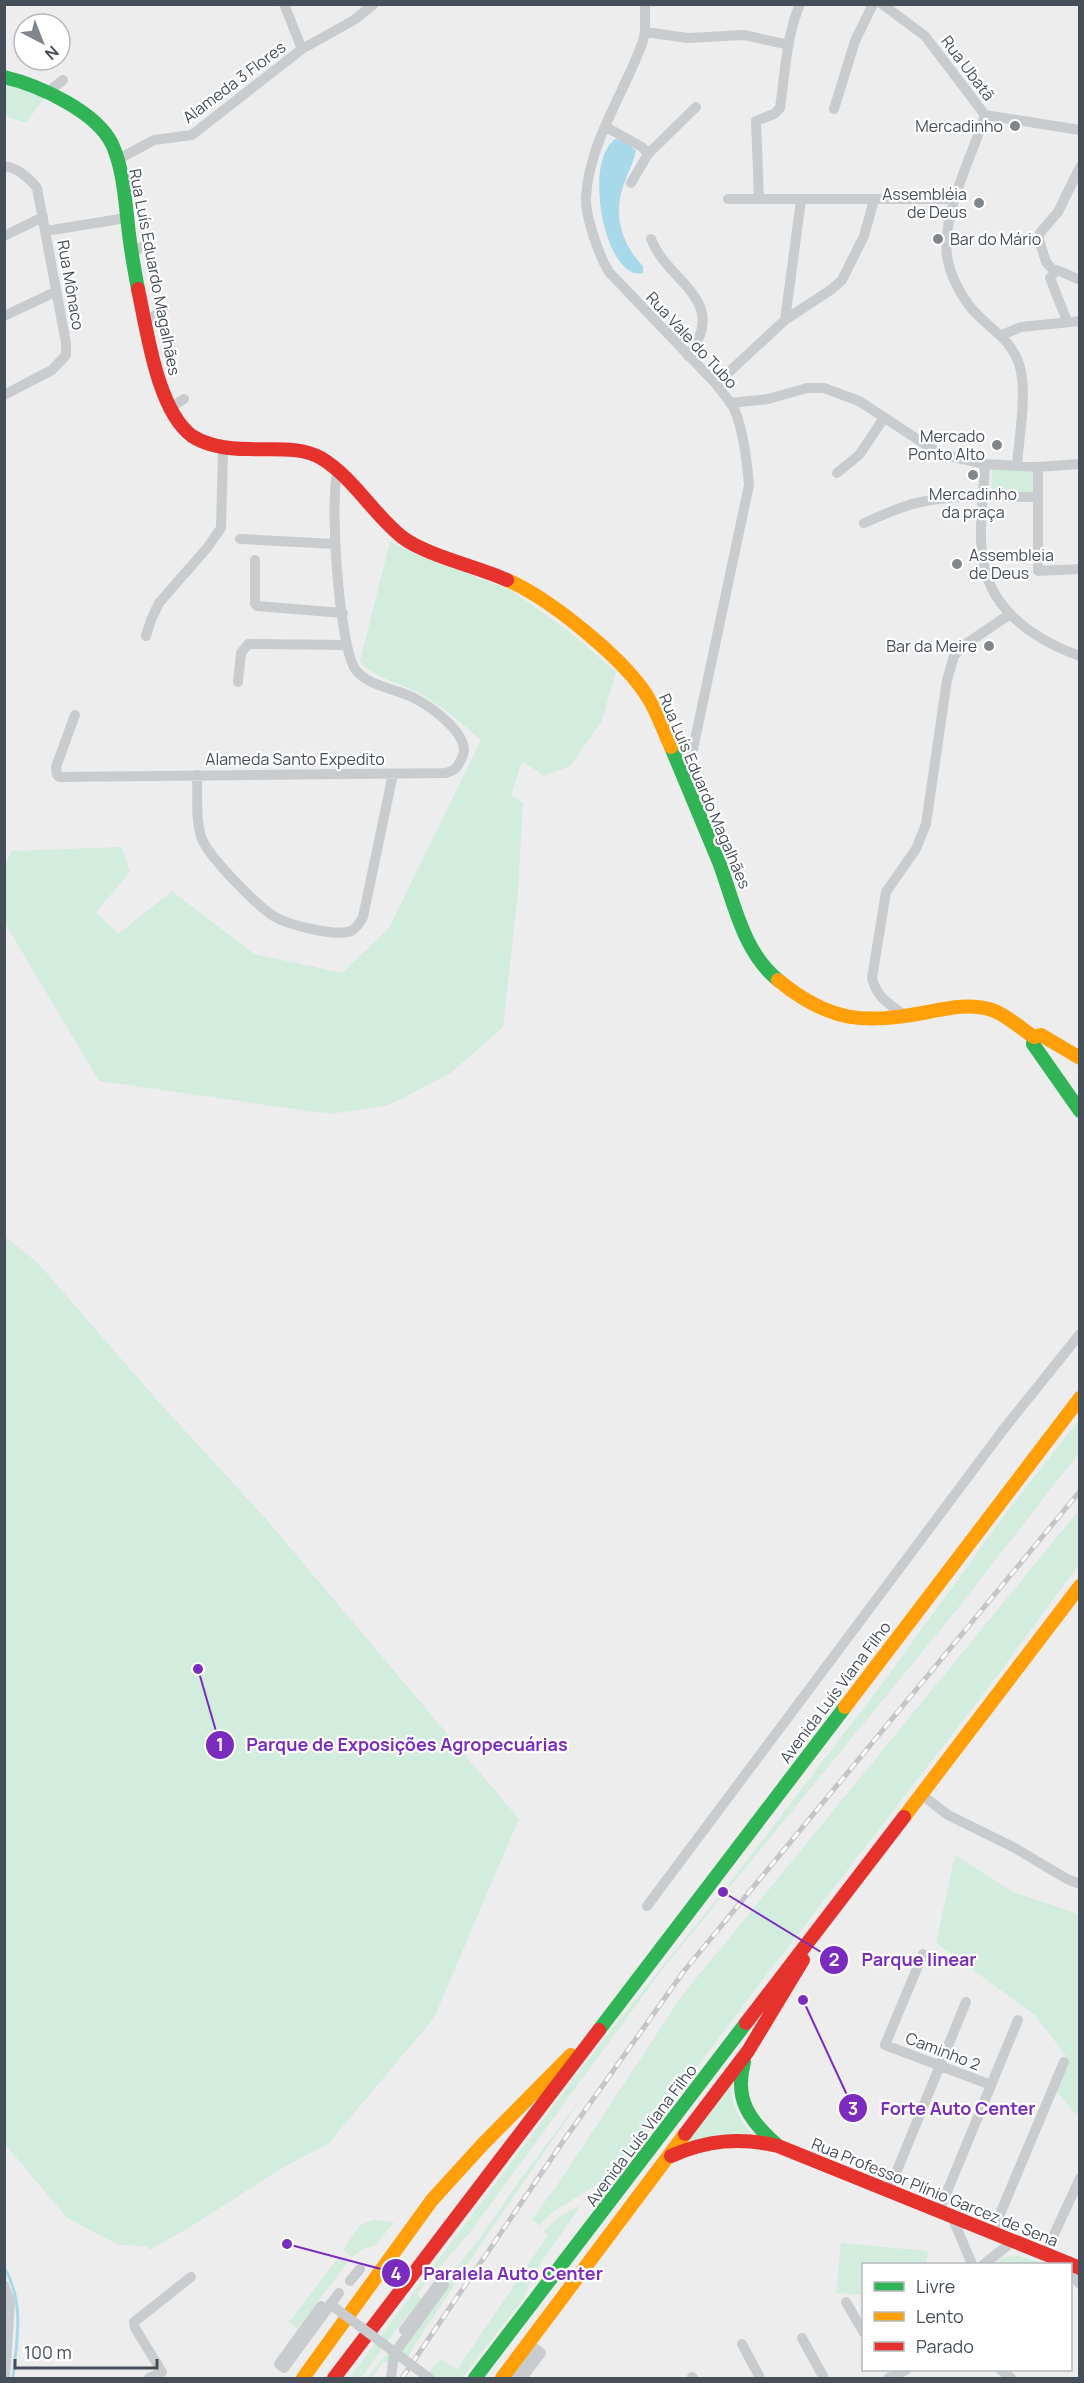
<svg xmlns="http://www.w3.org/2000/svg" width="1084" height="2383" font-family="Manrope,sans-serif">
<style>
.green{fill:#d2ecdd}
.water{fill:#a8d9ea}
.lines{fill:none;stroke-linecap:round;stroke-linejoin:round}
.stream{stroke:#a8d9ea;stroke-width:3}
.street{stroke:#c9ccce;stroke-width:10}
.fast{stroke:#30b455;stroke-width:14}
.slow{stroke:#ff9f0a;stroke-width:14}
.jam{stroke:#e5322d;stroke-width:14}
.rail-casing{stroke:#c4c5c8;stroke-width:5}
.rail{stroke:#fff;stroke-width:3;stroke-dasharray:9;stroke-linecap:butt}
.street-bridge{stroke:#c9ccce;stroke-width:10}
.poi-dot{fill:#81868d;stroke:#fff;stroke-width:2}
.labels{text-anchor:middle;stroke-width:4.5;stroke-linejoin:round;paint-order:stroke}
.street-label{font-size:16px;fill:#464f59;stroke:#fff}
.poi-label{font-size:16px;fill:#464f59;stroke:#fff;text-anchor:end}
.leader{fill:none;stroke:#7b2cbf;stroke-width:2}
.callout-dot{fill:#7b2cbf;stroke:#fff;stroke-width:2}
.mark-label{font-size:18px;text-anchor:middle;font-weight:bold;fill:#fff}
.callout-label{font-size:18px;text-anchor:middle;font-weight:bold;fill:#7b2cbf;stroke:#fff;stroke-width:4.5;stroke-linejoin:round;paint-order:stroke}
</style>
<rect width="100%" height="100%" fill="#eeeded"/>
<!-- green -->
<path class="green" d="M 5,83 L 45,97 L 26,123 L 5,116 Z
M 992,468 L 1035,470 L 1034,493 L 991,492 Z
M 390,542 L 512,591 L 567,630 L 616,672 L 601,723 L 570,766 L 544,776 L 522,761 L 511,795 L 523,803 L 518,892 L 503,1027 L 451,1073 L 389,1105 L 330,1114 L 99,1081 L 5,923 L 4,868 L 11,851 L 122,847 L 130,872 L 96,912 L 118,934 L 172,891 L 254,954 L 342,973 L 389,928 L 481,740 C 462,723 443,707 421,694 C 401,683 375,679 360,661 Z
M 4,1236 L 38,1263 L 156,1399 L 266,1519 L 519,1819 L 434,2018 L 328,2144 L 282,2168 L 190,2227 L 149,2250 L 146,2246 L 119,2245 L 67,2218 L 5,2144 Z
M 1079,1420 L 1079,1453 L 954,1613 L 661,1971 L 471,2231 L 417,2293 L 421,2299 L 392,2335 L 361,2378 L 349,2378 L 607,2035 L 732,1880 L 884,1681 L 1009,1509 Z
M 1079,1510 L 1079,1564 L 998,1675 L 751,1995 L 631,2156 L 605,2179 L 553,2212 L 539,2225 L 544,2231 L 557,2218 L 581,2205 L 536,2270 L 523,2299 L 462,2378 L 423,2378 L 441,2359 L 457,2370 L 548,2235 L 532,2219 L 558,2184 L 681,1997 Z
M 955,1855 L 1013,1892 L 1079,1914 L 1079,2118 L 1053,2087 L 1066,2056 L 1035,2015 L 936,1943 Z
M 732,2083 C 729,2104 740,2119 752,2135 L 684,2143 Z
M 588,2089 L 483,2241 L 414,2346 L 404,2365 L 393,2359 L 389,2365 L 384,2361 L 371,2378 L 367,2378 L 480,2238 L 522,2177 Z
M 373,2220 L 394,2222 L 375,2246 L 363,2249 L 352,2257 L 343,2250 L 360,2225 Z
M 841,2243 L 928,2251 L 926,2264 L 864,2264 L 863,2295 L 836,2293 Z
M 1009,2256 L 1018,2256 L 1046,2264 L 993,2264 L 1000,2258 Z
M 339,2257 L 347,2263 L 297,2329 L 289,2322 Z"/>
<!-- water -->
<path class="water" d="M 615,139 L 625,140 L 636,151 C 633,164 627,174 623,187 C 613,215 622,245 643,266 L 643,273 C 607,283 581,165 615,139 Z"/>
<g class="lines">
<!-- stream -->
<path class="stream" d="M 4,2267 C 25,2303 17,2339 13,2378"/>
<!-- street -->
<path class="street" d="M 284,4 L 302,49 L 354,20 L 374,4
M 645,4 L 645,32 L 643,41 C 625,92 589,142 586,197 C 585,216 599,256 609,272 L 716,384 C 722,393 731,401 735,411 C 744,433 747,461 749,485 L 686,782
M 882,4 L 925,36 L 985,115
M 645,32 L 688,38 L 744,35 L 789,45
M 48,92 L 63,80
M 834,109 L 855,41 L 873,4
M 985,115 C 972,157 942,212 947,256 C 949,273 961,296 972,309 C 989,329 1010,337 1019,364 C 1028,391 1019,436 1017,465
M 985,115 L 1080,130
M 606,127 L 642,147 L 648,154
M 117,160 L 154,140 L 192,135 L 302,49
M 4,166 C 18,168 29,178 37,188 L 66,343 L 66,355 L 52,370 L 4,395
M 631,183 L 648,154 L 696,107
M 728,199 L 954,199
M 759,199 L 756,121 L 774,114 L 780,108 C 785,74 786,37 800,4
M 46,231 L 126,218
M 4,236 L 43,217
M 651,239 C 668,283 731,300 688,356
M 132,254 L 145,244
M 1054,271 L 1046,262 L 1039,240 L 1040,233 L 1058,212 L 1080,167
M 4,316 L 55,292
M 785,320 L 801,200
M 1067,321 L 1050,278 L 1057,270 L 1080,280
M 146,323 L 160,311
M 1002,335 L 1021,327 L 1080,321
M 716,384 L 785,320 L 832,289 L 842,280 L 864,236 L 874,200
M 730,403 L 768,399 L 807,388 L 824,388 L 859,401 L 940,454 L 985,464 L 1038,467 L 1080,464
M 168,409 L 184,399
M 985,464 C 984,495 977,536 984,565 C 993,612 1037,641 1080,656
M 1038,467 L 1038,571 L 1080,569
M 837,473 L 859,455 L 884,418
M 864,523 C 883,515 901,506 921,502 C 959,494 1000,497 1038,497
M 240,539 L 335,544
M 255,560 L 255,604 L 257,606 L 343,613
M 146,636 L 151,620 L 159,603 L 207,548 L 221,528 L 223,449
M 238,682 L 241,653 L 248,644 L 346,645
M 75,715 L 56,767 L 57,775 L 59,777 L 445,773 C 456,771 459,765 463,755 C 470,734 429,705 412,697 C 395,689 366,685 355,669 C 339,645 329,498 338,469
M 197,775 C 198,795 195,820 202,839 C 209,857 258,907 275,917 C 289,925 336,937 351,931 C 357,928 360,922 363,917 L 393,774
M 907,1017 C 891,1005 877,999 872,978 L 886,892 L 916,849 L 926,824 L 947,680 L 954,656 L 963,646 L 1010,614
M 922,1795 L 948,1815 L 1013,1847 L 1067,1879 L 1080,1884
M 647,1906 L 1003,1430 L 1080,1334
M 923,1954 L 885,2045 L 991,2085
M 889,2190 L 966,2002
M 939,2211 L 1018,2020
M 952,2217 L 972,2264
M 992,2233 L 1064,2062
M 1045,2254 L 1080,2178
M 984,2264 L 1013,2241
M 1070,2272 L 1080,2284
M 350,2281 L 360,2269
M 4,2285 L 10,2302 L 5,2378
M 846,2302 L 864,2333
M 321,2306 L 279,2364 L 284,2368 L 339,2293
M 802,2338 L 824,2378
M 742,2344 L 760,2378
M 1001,2370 L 1011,2378
M 692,2377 L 693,2378
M 149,2378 L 162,2372 L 135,2328 L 134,2322 L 191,2277
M 391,2378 L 394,2354 L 444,2285 L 440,2282 L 404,2330 L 407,2332 L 430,2300
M 512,2378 L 536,2349 L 541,2353 L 522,2378
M 888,2378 L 906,2370"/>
<!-- fast -->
<path class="fast" d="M 4,77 C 38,85 96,111 112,144 C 123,168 125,198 128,225 C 130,246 134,268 138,289
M 671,747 C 687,785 703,824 719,862 C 734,902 743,952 778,980
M 1034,1037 L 1033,1044 L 1080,1111
M 599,2030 L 845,1707
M 744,2062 C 734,2099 749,2120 776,2144
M 475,2378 L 746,2023"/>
<!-- slow -->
<path class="slow" d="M 507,580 C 549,598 628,661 650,701 C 658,715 664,732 671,747
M 778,980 C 830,1023 865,1024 928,1012 C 948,1008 971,1003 992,1010 C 1007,1015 1020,1028 1034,1037 L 1041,1035 L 1080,1058
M 845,1707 L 1080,1398
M 904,1817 L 1080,1586
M 303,2378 L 432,2200 L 483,2144 L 571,2055
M 502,2378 L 685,2134"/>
<!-- jam -->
<path class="jam" d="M 138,289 C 147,330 157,410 192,436 C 209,447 230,449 249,449 C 272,450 300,446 321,458 C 354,478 372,513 402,537 C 425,555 479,567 507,580
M 746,2023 L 904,1817
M 685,2134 L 748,2051 L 803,1960
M 671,2156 C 707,2140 740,2137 778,2146 L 1080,2268
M 334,2378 L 599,2030"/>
<!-- rail casing -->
<g class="rail-casing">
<path id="rail" d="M 402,2378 L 564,2140 L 684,1971 L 1080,1491"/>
</g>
<!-- rail -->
<use href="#rail" class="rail"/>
<!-- street-bridge -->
<path class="street-bridge" d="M 330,2304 L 429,2378"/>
</g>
<!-- markers -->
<g class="poi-dot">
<circle cx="1015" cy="126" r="6"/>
<circle cx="979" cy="203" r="6"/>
<circle cx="938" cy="239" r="6"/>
<circle cx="997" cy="445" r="6"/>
<circle cx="973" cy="475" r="6"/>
<circle cx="957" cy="564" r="6"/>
<circle cx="989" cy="646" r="6"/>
</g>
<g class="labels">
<!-- street labels -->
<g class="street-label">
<text transform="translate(968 68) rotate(53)" y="6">Rua Ubatã</text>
<text transform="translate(234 82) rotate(-37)" y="6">Alameda 3 Flores</text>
<text transform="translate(155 272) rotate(79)" y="6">Rua Luís Eduardo Magalhães</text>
<text transform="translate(71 285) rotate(80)" y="6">Rua Mônaco</text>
<text transform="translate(692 340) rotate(47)" y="6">Rua Vale do Tubo</text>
<text x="295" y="765">Alameda Santo Expedito</text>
<text transform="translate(705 791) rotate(67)" y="6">Rua Luís Eduardo Magalhães</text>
<text transform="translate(835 1692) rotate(-53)" y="6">Avenida Luís Viana Filho</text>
<text transform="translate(943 2051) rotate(21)" y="6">Caminho 2</text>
<text transform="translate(641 2135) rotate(-53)" y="6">Avenida Luís Viana Filho</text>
<text transform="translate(935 2192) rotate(22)" y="6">Rua Professor Plínio Garcez de Sena</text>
</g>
<!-- poi labels -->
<g class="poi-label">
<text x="1003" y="132">Mercadinho</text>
<text x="967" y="200">Assembléia<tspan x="967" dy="18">de Deus</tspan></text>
<text x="950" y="245" text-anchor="start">Bar do Mário</text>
<text x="985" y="442">Mercado<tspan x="985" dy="18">Ponto Alto</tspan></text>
<text x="973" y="500" text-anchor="middle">Mercadinho<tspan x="973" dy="18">da praça</tspan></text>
<text x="969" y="561" text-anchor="start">Assembleia<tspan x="969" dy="18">de Deus</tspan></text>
<text x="977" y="652">Bar da Meire</text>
</g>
</g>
<!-- callouts -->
<path class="leader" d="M198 1669L220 1745M723 1892L834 1960M803 2000L853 2108M287 2244L396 2273"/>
<g class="callout-dot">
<circle cx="198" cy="1669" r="6"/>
<circle cx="723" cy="1892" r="6"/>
<circle cx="803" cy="2000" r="6"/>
<circle cx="287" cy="2244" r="6"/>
<circle cx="220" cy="1745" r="15"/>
<circle cx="834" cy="1960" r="15"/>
<circle cx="853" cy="2108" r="15"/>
<circle cx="396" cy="2273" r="15"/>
</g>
<g class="mark-label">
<text x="220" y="1751">1</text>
<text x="834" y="1966">2</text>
<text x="853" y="2115">3</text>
<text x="396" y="2280">4</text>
</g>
<g class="callout-label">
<text x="407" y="1751">Parque de Exposições Agropecuárias</text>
<text x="919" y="1966">Parque linear</text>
<text x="958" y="2115">Forte Auto Center</text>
<text x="513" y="2280">Paralela Auto Center</text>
</g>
<!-- border -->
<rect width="1084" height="2383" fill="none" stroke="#464f59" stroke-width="12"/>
<!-- legend -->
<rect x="862" y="2263" width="210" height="108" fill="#ffffff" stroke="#b5b9bd" stroke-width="1.5"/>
<rect x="874" y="2282" width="30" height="9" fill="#30b455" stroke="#b5b9bd" stroke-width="1.5"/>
<text x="916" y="2293" font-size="18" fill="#464f59">Livre</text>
<rect x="874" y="2312" width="30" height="9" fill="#ff9f0a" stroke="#b5b9bd" stroke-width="1.5"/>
<text x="916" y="2323" font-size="18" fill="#464f59">Lento</text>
<rect x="874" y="2342" width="30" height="9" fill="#e5322d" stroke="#b5b9bd" stroke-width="1.5"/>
<text x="916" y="2353" font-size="18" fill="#464f59">Parado</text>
<!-- north arrow -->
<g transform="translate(42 42) rotate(138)"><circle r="28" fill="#ffffff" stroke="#b5b9bd" stroke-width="1.5"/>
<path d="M0-4.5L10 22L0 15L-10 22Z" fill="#81868d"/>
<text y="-9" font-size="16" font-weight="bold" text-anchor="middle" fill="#464f59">N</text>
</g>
<!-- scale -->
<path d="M15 2359v9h142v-9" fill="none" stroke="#464f59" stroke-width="3"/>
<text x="24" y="2359" font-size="18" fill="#464f59" stroke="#ffffff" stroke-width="4.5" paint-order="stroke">100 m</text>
</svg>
